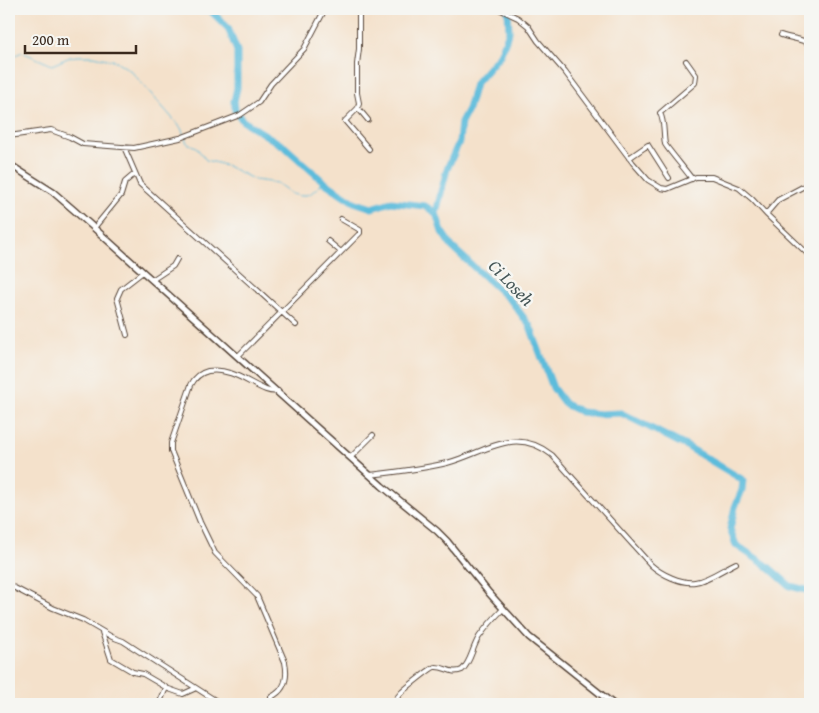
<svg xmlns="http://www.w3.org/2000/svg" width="819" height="713" font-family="'Gentium Book Plus',serif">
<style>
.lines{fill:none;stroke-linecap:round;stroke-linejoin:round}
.stream{stroke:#5dbcdb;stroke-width:1}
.river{stroke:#5dbcdb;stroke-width:7}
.minor-casing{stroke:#574538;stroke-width:6}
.tertiary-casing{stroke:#574538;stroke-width:8}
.minor{stroke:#fff;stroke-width:4}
.tertiary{stroke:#fff;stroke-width:5}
.labels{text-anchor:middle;stroke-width:5;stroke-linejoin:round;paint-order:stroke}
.water-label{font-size:18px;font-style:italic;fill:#455657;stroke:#f6f6f2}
</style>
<rect width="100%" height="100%" fill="#f6f6f2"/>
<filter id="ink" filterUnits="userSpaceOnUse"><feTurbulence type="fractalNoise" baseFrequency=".02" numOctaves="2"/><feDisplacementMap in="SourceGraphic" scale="10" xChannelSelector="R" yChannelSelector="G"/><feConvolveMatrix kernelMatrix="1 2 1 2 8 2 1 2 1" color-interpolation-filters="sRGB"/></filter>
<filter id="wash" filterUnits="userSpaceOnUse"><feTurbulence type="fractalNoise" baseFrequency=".0096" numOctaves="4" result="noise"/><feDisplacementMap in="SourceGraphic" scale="20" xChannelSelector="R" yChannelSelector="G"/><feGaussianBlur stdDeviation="1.12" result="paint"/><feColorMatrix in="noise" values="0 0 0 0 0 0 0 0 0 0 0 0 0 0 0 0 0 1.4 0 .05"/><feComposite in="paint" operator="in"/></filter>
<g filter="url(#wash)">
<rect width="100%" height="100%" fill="#f4e1cb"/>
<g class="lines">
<!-- stream -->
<path class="stream" d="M 9,58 L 22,52 L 52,65 L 70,57 L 77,56 L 94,56 L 116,61 L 131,71 L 181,128 L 187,143 L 196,147 L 206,160 L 225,165 L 255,180 L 277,183 L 292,194 L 301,196 L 310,194 L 324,182"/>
<!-- river -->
<path class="river" d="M 209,9 L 228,28 L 237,51 L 237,88 L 234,101 L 235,110 L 243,121 L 285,147 L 324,182 L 354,202 L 372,208 L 391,202 L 425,206 L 436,213 L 442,232 L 452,247 L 512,302 L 530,326 L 553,388 L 565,404 L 581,412 L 600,414 L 621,413 L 688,447 L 743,480 L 742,490 L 735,507 L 730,529 L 736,545 L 766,565 L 790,586 L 810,591
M 436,213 L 447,169 L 459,142 L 461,122 L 468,109 L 475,84 L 500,55 L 509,32 L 508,9"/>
</g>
</g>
<g filter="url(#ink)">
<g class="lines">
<!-- minor casing -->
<g class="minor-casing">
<path id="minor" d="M 359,9 L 359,49 L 357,64 L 357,93 L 359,103 L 358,108 L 368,120
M 499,9 L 518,18 L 528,26 L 538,41 L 565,72 L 633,163 L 648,180 L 661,188 L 667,189 L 696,177 L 712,177 L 739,188 L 752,199 L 766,214 L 810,256
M 781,35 C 791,39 801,38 810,44
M 686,61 L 696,75 L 695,83 L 660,113 C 665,123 663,133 665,144 C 666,147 688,173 692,179
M 358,108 L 345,121 L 369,149
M 9,136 L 51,130 L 70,137 L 83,144 L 134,148 L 180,138 L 240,115 L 259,102 L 271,84 L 304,49 L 325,9
M 124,147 L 140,184 L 296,325
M 629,158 L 648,145 L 669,178
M 766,214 L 778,200 L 810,183
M 94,228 L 121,195 L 125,182 L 132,176 L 135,175
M 328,241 L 341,252
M 152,280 L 173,266 L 177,259
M 127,335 L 117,298 L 121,289 L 143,272
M 238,356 L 360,233 L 360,230 L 341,219
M 351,457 L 373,435
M 370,475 C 396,472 422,469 447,463 C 485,453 514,425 552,455 L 651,565 C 661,574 681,584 695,582 C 709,580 723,569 736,563
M 9,585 L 53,608 L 83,620 L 112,637 L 123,641 L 221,704
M 102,632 L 111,659 L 133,672 L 143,674 L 167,688
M 159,704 L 166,688 L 183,694 L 194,689
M 271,704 L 271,697 C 286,690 288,677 285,662 L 257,596 L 215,553 L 200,522 L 171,451 L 171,443 L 191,385 C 195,377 200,373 208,371 C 238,366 261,396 278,391
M 393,704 C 395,701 397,697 400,694 C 402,691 432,667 435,667 C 445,666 451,675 462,670 C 471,662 472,648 479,637 C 486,627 494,618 503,609"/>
</g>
<!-- tertiary casing -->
<g class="tertiary-casing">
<path id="tertiary" d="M 9,164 L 53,192 L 75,211 L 382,486 L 437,531 L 447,541 L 489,593 L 529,637 L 613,704"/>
</g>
<!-- minor -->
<use href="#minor" class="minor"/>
<!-- tertiary -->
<use href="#tertiary" class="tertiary"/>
</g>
</g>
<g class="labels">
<!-- water labels -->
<g class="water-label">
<text transform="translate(511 283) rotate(46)" y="6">Ci Loseh</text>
</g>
</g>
<!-- margin -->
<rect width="819" height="713" fill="none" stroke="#f6f6f2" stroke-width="30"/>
<!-- scale -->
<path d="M25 45v8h111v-8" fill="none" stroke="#3b2a1e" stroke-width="2.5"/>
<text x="32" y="45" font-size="15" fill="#3b2a1e" stroke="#f6f6f2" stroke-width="4" paint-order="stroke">200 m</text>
</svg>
